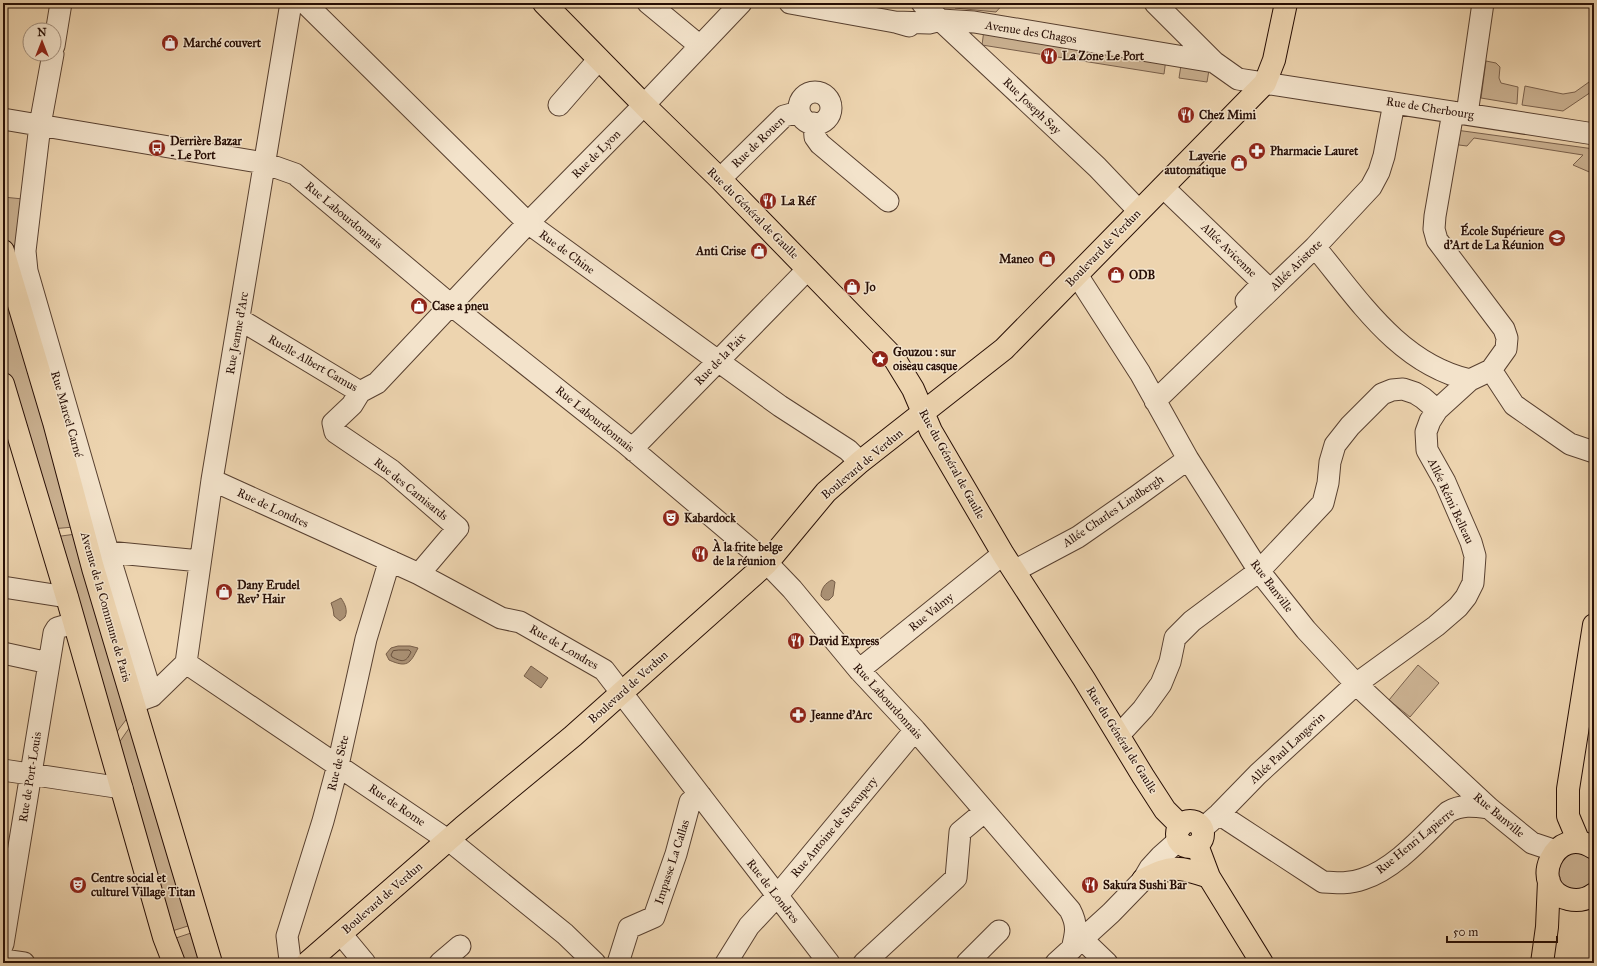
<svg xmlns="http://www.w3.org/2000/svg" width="1597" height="966" font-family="'IM FELL Great Primer',serif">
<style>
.green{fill:#cbb292;stroke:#79604c}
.water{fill:#aa9175;stroke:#765d48}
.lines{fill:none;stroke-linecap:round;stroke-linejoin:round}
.shore{stroke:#68503d;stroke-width:1}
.minor-casing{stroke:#584030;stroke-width:23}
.major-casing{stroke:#270e05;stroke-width:24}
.minor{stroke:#f3e3cb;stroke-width:21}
.major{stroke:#edd4af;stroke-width:22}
.labels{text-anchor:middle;stroke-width:3;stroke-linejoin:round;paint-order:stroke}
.street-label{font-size:12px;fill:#270e05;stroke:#f3e3cb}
.poi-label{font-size:12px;font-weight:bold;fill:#270e05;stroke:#f3e3cb;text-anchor:start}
</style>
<rect width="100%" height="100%" fill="#edd4af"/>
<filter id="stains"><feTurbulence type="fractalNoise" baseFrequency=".005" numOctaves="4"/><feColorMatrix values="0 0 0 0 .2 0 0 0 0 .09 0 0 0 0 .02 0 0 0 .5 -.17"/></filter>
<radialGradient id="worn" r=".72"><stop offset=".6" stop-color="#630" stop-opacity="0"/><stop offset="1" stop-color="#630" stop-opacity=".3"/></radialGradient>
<!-- green -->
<path class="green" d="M 952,3 L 1004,3 L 996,12 L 955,8 Z
M 984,30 L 1166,59 L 1164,74 L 982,45 Z
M 1486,61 L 1496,63 L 1500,67 L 1499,78 L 1501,83 L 1518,87 L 1517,104 L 1481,98 Z
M 1181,65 L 1209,70 L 1207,82 L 1179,78 Z
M 1589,82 L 1594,90 L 1563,111 L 1522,105 L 1525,86 L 1563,94 L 1575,92 Z
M 1456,130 L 1594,149 L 1594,174 L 1573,165 L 1583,155 L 1474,138 L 1467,146 L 1459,145 L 1455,140 Z
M 3,197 L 23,199 L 16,244 L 8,249 L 3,233 Z
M 3,287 L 74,527 L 51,529 L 3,362 Z
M 76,534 L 129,716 L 112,738 L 54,537 Z
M 1418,665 L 1439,683 L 1410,717 L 1389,700 Z
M 132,724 L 191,925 L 169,932 L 116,747 Z
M 1594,848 L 1594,894 L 1573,900 L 1548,865 L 1551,857 Z
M 194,932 L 201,956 L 197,963 L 180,963 L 173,939 Z"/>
<!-- water -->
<path class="water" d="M 832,580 L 835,582 L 833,596 L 829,600 L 825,600 L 821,596 C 821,589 825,583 832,580 Z
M 341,598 C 345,604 348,610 345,617 L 340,621 L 334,616 L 333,609 L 331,603 Z
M 398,646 L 410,646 L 418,648 C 410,664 407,668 389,660 L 386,654 L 391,648 Z
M 531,666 L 548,678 L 541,688 L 524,676 Z"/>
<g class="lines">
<!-- shore -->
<path class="shore" d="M 399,650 L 409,650 L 411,652 C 406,663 402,662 392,657 L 391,655 L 393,651 Z"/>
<!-- minor casing -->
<g class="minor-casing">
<path id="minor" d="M 305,3 L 528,223 L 780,406 L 848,450 L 860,462
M 648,3 L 700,46
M 790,3 L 895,22 L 909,26
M 922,3 L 1097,167 L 1139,211
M 1155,3 L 1214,62 L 1238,79 L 1594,134
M 895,22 L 929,23 L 941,20 L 974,22 L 1214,62
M 54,46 L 61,3
M 53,54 L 40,125 L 25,251 L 27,271 L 111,562 L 152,696
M799 108a16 16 0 1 1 32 0a16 16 0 1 1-32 0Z
M 559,105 L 599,59
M 1467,114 L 1483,3
M 3,119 L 264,163 L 295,174 L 451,305 L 625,443 L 767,563 L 792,589 L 859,670 L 915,730 L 1070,910 C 1078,925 1076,933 1072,949
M 814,123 L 815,137 L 820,144 L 888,201
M 720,179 L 784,116 L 799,112
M 1163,187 L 1263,283 L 1246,301
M 1315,247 C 1359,300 1399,364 1470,380
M 1077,275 L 1140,373 L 1188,459 L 1259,571 L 1306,630 L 1356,684 L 1489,808 L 1532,843 L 1556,851
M 239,319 L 360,392
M 1491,370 L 1514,405 L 1570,444 L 1594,452
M 360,392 L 377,383 L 528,223 L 644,105 L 741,3
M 360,392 L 352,405 L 333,423 L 335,432 L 391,470 L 458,528 L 419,574
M 1155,401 L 1315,247 L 1371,187 L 1379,172 L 1384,156 L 1394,103
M 634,451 L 635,445 L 640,441 L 808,269
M 212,480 L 419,574 L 501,618 L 520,622 L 604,670 L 829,963
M 108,552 L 200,561
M 1014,571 L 1078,537 L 1137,496 L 1188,459
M 3,587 L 67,597
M 3,653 L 49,663
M 186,663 L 212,480 L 291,3
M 186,663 L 455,845 L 565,934 L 595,963
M 859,670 L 1003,554
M 141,700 L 152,696 L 186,663
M 1119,735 L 1143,709 L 1161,684 L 1170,662 L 1175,638 L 1192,621 L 1259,571 L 1323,503 L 1328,483 L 1330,462 L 1335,445 L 1350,426 L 1382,394 L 1392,390 L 1403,389 L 1415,393 L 1423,398 L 1437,410
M 3,770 L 122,788
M 1219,814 L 1323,882 C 1337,883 1350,884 1363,879 C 1395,869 1424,835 1448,812 C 1462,804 1474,806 1489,808
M 1202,829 L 1219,814 L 1258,774 L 1356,684 L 1436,626 L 1458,607 L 1466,597 L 1473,583 L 1474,570 L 1475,556 L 1471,542 L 1445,482 L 1427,450 L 1426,432 L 1430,421 L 1437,410 L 1470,380 L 1491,370 L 1506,349 L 1507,338 L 1504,329 L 1437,240 L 1434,229 L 1435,216 L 1453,112
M 341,934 L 365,963
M 1082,939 L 1107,963
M 3,944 L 54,633 L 57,628 L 74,623
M 3,960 L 24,963
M 292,963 L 290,960 L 287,936 L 323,821 L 338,765 L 366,639 L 388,566 L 391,561
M 440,963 L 460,946
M 618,963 L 629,928 L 654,917 L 676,854 L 690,802 L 701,796
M 726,963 L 749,926 L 777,896 L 915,730
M 864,963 L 956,878 L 960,832 L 984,812
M 967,963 L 999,931
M 1056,963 L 1111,913 L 1143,880 L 1150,868 L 1161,856 L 1179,840"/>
</g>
<!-- major casing -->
<g class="major-casing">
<path id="major" d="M 544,3 L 644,105 L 720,179 L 894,358 L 913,389 L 931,431 L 1003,554 L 1084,679 L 1143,776 L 1165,810 L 1181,826
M 3,251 L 54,422 L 93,568 L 211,963
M 3,384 L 67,597 L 164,937 L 174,963
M1177 834a13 13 0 1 1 26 0a13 13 0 1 1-26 0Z
M 1579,842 L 1568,816 L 1568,789 L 1594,625
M 1197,845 L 1209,877 L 1262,963
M 1594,848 C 1554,822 1527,888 1568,899 C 1577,901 1586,900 1594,894
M 1143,880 C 1173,865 1177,866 1209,877
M 307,963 L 463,827 L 573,736 L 767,563 L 826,492 L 860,462 L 1004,349 L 1265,83 L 1274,60 L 1286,3
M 1542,963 L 1547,927 L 1549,881"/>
</g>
<!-- minor -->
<use href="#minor" class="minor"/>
<!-- major -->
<use href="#major" class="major"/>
</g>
<!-- icons -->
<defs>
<g id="shop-disc" transform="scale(0.9)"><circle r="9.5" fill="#8f2418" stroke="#f3e3cb"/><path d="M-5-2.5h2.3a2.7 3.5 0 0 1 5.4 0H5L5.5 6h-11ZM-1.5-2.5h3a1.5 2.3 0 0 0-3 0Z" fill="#fff"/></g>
<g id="restaurant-disc" transform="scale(0.9)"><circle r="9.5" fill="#8f2418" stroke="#f3e3cb"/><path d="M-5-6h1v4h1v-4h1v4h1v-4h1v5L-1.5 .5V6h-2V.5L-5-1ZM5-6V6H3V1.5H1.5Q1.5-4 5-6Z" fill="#fff"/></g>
<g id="bus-disc" transform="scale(0.9)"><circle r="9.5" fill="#8f2418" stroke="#f3e3cb"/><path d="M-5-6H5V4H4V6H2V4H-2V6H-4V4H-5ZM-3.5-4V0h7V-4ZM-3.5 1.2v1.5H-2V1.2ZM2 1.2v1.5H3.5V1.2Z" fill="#fff"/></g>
<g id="pharmacy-disc" transform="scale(0.9)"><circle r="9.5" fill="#8f2418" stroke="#f3e3cb"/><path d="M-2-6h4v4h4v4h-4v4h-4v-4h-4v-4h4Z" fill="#fff"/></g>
<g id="university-disc" transform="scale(0.9)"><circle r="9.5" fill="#8f2418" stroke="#f3e3cb"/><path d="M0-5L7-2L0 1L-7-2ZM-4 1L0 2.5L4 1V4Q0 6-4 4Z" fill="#fff"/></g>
<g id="sight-disc" transform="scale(0.9)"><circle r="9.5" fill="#8f2418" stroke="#f3e3cb"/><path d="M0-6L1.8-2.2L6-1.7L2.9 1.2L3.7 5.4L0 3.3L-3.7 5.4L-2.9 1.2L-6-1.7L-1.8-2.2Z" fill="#fff"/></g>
<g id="theatre-disc" transform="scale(0.9)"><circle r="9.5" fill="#8f2418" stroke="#f3e3cb"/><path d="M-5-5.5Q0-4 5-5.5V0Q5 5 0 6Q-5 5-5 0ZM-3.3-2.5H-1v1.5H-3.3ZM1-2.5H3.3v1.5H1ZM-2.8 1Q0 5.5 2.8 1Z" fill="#fff"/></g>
</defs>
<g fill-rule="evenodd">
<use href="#shop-disc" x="170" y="43"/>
<use href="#restaurant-disc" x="1049" y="56"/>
<use href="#restaurant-disc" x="1186" y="115"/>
<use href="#bus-disc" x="157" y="148"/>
<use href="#pharmacy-disc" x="1257" y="151"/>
<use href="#shop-disc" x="1239" y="163"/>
<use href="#restaurant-disc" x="768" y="201"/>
<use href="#university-disc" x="1557" y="238"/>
<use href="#shop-disc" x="759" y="251"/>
<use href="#shop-disc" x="1047" y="259"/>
<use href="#shop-disc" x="1116" y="275"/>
<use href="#shop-disc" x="852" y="287"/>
<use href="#shop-disc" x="419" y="306"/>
<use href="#sight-disc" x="880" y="359"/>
<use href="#theatre-disc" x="671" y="518"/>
<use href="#restaurant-disc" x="700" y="554"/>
<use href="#shop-disc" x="224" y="592"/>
<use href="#restaurant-disc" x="796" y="641"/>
<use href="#pharmacy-disc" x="798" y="715"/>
<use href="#theatre-disc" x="78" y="885"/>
<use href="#restaurant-disc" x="1090" y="885"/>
</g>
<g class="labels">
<!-- street labels -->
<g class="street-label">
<text transform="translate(1031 32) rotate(9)" y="4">Avenue des Chagos</text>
<text transform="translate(1032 106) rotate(44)" y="4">Rue Joseph Say</text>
<text transform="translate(1430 108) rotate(9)" y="4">Rue de Cherbourg</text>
<text transform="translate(758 142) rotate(-44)" y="4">Rue de Rouen</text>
<text transform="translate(596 154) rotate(-45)" y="4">Rue de Lyon</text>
<text transform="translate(753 213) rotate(45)" y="4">Rue du Général de Gaulle</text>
<text transform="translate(344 215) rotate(40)" y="4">Rue Labourdonnais</text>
<text transform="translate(1103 248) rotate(-46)" y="4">Boulevard de Verdun</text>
<text transform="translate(1229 250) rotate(44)" y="4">Allée Avicenne</text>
<text transform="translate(567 252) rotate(36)" y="4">Rue de Chine</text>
<text transform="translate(1296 265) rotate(-44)" y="4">Allée Aristote</text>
<text transform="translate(237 333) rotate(-80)" y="4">Rue Jeanne d'Arc</text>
<text transform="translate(720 359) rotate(-46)" y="4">Rue de la Paix</text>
<text transform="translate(313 363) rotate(30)" y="4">Ruelle Albert Camus</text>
<text transform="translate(67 414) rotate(74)" y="4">Rue Marcel Carné</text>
<text transform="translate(595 419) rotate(39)" y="4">Rue Labourdonnais</text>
<text transform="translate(862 464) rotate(-40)" y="4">Boulevard de Verdun</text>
<text transform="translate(952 464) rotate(61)" y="4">Rue du Général de Gaulle</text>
<text transform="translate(411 489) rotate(39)" y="4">Rue des Camisards</text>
<text transform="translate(1451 501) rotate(65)" y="4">Allée Rémi Belleau</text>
<text transform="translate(273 508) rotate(25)" y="4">Rue de Londres</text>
<text transform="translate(1113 511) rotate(-34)" y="4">Allée Charles Lindbergh</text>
<text transform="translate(1272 586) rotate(53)" y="4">Rue Banville</text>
<text transform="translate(106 607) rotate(74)" y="4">Avenue de la Commune de Paris</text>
<text transform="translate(931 612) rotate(-39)" y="4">Rue Valmy</text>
<text transform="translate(564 647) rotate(30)" y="4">Rue de Londres</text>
<text transform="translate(628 687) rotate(-42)" y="4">Boulevard de Verdun</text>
<text transform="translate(888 701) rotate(48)" y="4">Rue Labourdonnais</text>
<text transform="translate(1122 740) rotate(58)" y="4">Rue du Général de Gaulle</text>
<text transform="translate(1287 748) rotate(-43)" y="4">Allée Paul Langevin</text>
<text transform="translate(338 763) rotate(-76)" y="4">Rue de Sète</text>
<text transform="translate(30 777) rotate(-81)" y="4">Rue de Port-Louis</text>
<text transform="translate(397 805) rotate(34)" y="4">Rue de Rome</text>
<text transform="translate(1499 815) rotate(40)" y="4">Rue Banville</text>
<text transform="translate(834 827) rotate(-50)" y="4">Rue Antoine de Stexupery</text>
<text transform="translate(1415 841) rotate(-39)" y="4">Rue Henri Lapierre</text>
<text transform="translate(672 862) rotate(-72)" y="4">Impasse La Callas</text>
<text transform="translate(773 891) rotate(52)" y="4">Rue de Londres</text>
<text transform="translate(382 898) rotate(-41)" y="4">Boulevard de Verdun</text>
</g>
<!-- poi labels -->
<g class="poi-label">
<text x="183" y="47">Marché couvert</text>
<text x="1062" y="60">La Zone Le Port</text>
<text x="1199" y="119">Chez Mimi</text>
<text x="170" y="145">Derrière Bazar<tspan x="170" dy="14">- Le Port</tspan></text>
<text x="1270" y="155">Pharmacie Lauret</text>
<text x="1226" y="160" text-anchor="end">Laverie<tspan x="1226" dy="14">automatique</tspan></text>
<text x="781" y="205">La Réf</text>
<text x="1544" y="235" text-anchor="end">École Supérieure<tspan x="1544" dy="14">d'Art de La Réunion</tspan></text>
<text x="746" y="255" text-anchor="end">Anti Crise</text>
<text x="1034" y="263" text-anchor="end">Maneo</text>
<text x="1129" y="279">ODB</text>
<text x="865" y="291">Jo</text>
<text x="432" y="310">Case a pneu</text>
<text x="893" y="356">Gouzou : sur<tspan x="893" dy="14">oiseau casque</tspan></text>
<text x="684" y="522">Kabardock</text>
<text x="713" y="551">À la frite belge<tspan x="713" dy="14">de la réunion</tspan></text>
<text x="237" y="589">Dany Erudel<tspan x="237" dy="14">Rev' Hair</tspan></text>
<text x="809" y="645">David Express</text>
<text x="811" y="719">Jeanne d'Arc</text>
<text x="91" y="882">Centre social et<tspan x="91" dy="14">culturel Village Titan</tspan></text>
<text x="1103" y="889">Sakura Sushi Bar</text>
</g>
</g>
<!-- margin -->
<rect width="1597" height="966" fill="none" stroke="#edd4af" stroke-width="16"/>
<rect x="4" y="4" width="1589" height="958" fill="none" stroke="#270e05" stroke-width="2"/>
<rect x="8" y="8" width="1581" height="950" fill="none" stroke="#270e05"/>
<!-- north arrow -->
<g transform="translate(42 42)"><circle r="19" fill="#f3e3cb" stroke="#a18e7c"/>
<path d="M0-3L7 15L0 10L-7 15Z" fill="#8f2418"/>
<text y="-6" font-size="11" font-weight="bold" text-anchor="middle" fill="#270e05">N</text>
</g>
<!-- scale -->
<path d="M1447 936v6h110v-6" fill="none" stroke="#270e05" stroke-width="2"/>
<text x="1453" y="936" font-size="12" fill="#270e05" stroke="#f3e3cb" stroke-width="3" paint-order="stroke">50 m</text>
<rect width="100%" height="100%" filter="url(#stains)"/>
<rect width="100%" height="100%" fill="url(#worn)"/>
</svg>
